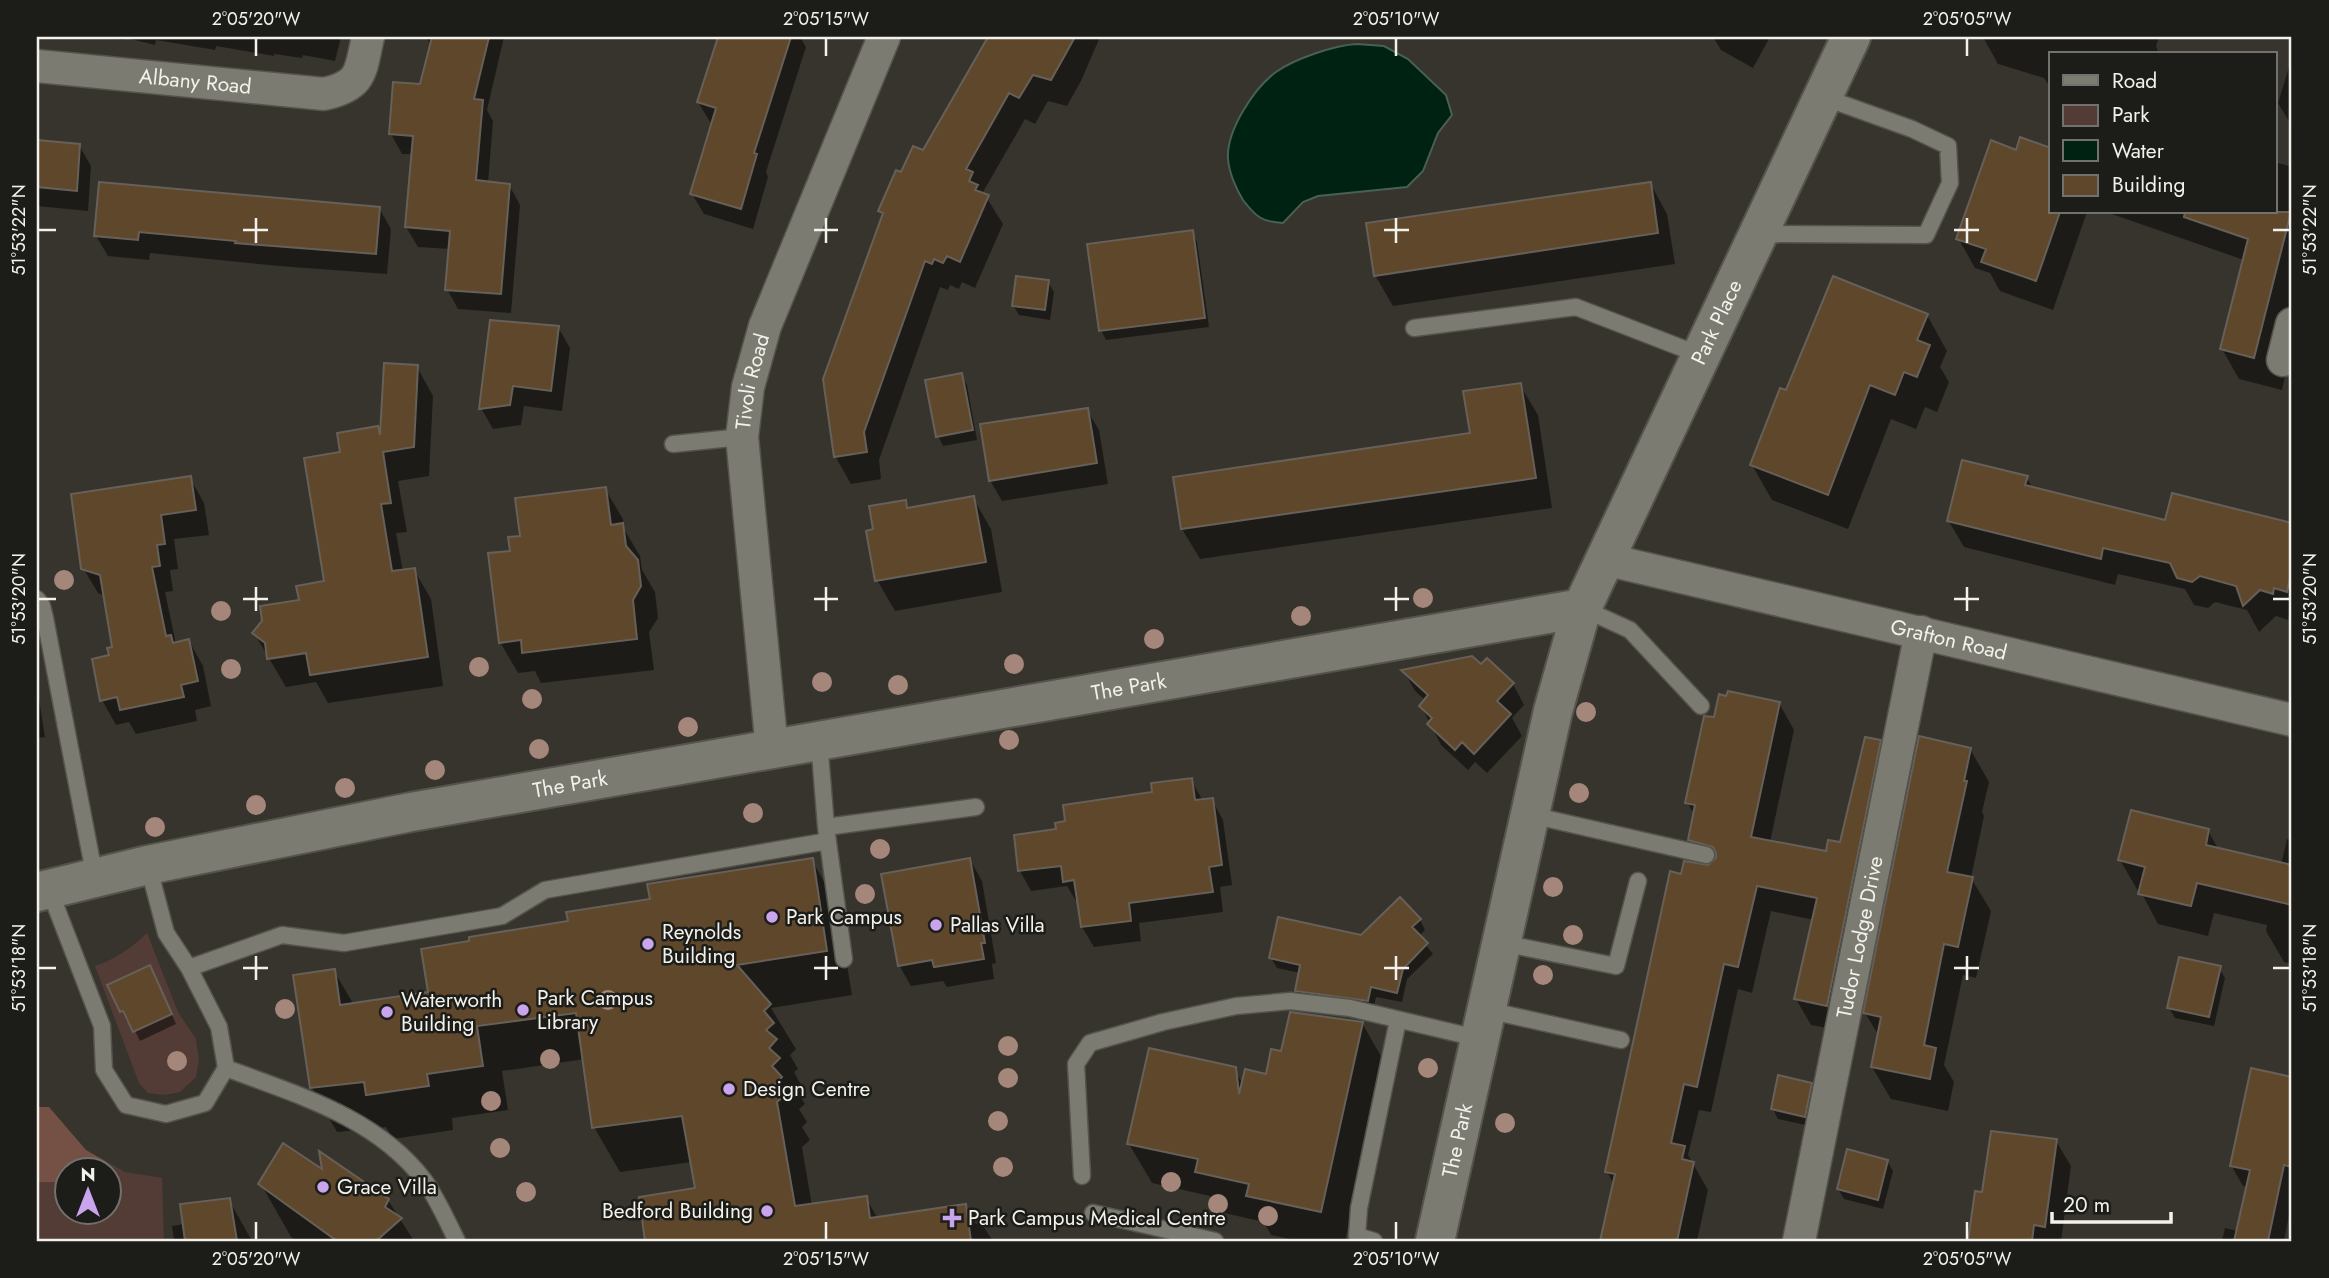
<svg xmlns="http://www.w3.org/2000/svg" width="2329" height="1278" font-family="Jost,sans-serif">
<style>
.green{fill:#533c35}
.forest{fill:#745045}
.water{fill:#002213;stroke:#496054;stroke-width:2}
.shadow{fill:#0007}
.building{fill:#5f472c;stroke:#676058;stroke-width:2}
.lines{fill:none;stroke-linecap:round;stroke-linejoin:round}
.service-casing{stroke:#54534c;stroke-width:19}
.minor-casing{stroke:#54534c;stroke-width:35}
.tertiary-casing{stroke:#54534c;stroke-width:42}
.service{stroke:#7c7b71;stroke-width:16}
.minor{stroke:#7c7b71;stroke-width:32}
.tertiary{stroke:#7c7b71;stroke-width:38}
.tree{fill:#a5867a}
.ticks{fill:none;stroke:#f2f1ec;stroke-width:2.5}
.poi-dot{fill:#c9a5ee;stroke:#1c1c18;stroke-width:2.5}
.labels{text-anchor:middle;stroke-width:5;stroke-linejoin:round;paint-order:stroke}
.street-label{font-size:21px;fill:#f2f1ec;stroke:#1c1c18}
.poi-label{font-size:21px;fill:#f2f1ec;stroke:#1c1c18;text-anchor:start}
.neatline{fill:none;stroke:#f2f1ec;stroke-width:2.5}
.ticks-label{font-size:18px;text-anchor:middle;fill:#f2f1ec}
</style>
<rect width="100%" height="100%" fill="#36342c"/>
<!-- green -->
<path class="green" d="M 147,933 L 178,1012 L 196,1039 L 199,1060 L 196,1077 L 180,1092 L 165,1095 L 148,1093 L 139,1083 L 95,966 C 116,959 131,948 147,933 Z
M 107,1162 L 125,1172 L 162,1178 L 164,1241 L 37,1241 L 37,1182 L 66,1182 L 66,1212 L 108,1212 L 108,1170 L 99,1169 Z"/>
<!-- forest -->
<path class="forest" d="M 37,1107 L 49,1107 L 86,1150 L 107,1162 L 99,1169 L 66,1170 L 66,1182 L 37,1182 Z"/>
<!-- water -->
<path class="water" d="M 1357,44 L 1384,46 L 1408,59 L 1446,95 L 1452,115 L 1438,133 L 1423,171 L 1407,187 L 1318,196 L 1303,202 L 1283,223 C 1262,222 1256,217 1243,200 C 1236,189 1229,172 1228,159 C 1226,131 1254,88 1276,72 C 1294,59 1335,45 1357,44 Z"/>
<!-- shadow -->
<path class="shadow" d="M 109,37 L 341,37 L 335,61 L 303,55 L 302,58 L 274,54 L 274,56 L 216,46 L 215,50 L 156,40 L 155,45 L 123,37 L 123,40 Z
M 426,37 L 504,37 L 487,110 L 493,121 L 488,183 L 509,185 L 520,205 L 511,313 L 458,309 L 447,289 L 450,249 L 418,247 L 406,227 L 413,154 L 402,154 L 391,134 L 421,86 L 432,46 Z
M 719,37 L 800,37 L 806,47 L 766,172 L 768,177 L 753,229 L 704,214 L 692,194 L 713,123 L 710,122 L 698,102 Z
M 990,37 L 1100,37 L 1081,81 L 1067,106 L 1048,101 L 1035,124 L 1025,119 L 983,192 L 1003,224 L 975,288 L 962,282 L 959,289 L 950,285 L 948,290 L 940,287 L 879,460 L 881,479 L 851,484 L 835,456 L 884,217 L 880,211 L 902,174 L 924,152 Z
M 1713,37 L 1770,37 L 1753,68 L 1721,50 Z
M 1983,37 L 2159,37 L 2156,46 L 2159,54 L 2051,54 L 2051,88 L 2044,78 L 1998,64 Z
M 2292,57 L 2292,124 L 2290,123 L 2278,103 Z
M 37,142 L 79,145 L 91,166 L 88,211 L 37,206 Z
M 2017,152 L 2051,212 L 2087,212 L 2053,310 L 2000,291 L 1990,273 L 1975,268 L 1958,238 Z
M 2275,162 L 2292,167 L 2292,346 L 2282,390 L 2239,379 L 2222,349 L 2244,260 L 2106,212 L 2275,212 Z
M 1650,183 L 1667,214 L 1675,264 L 1393,306 L 1375,275 Z
M 379,208 L 391,229 L 387,274 L 279,266 L 150,253 L 149,260 L 108,256 L 96,236 Z
M 1192,232 L 1197,242 L 1209,327 L 1106,340 L 1101,330 Z
M 1048,282 L 1054,292 L 1050,320 L 1019,315 L 1013,305 Z
M 1927,315 L 1947,351 L 1940,367 L 1949,382 L 1937,412 L 1925,407 L 1916,429 L 1891,419 L 1848,529 L 1772,500 L 1752,465 L 1787,393 Z
M 558,327 L 570,348 L 562,411 L 524,406 L 521,425 L 493,429 L 481,408 Z
M 417,367 L 433,396 L 429,476 L 398,481 L 407,532 L 396,533 L 403,572 L 414,570 L 431,599 L 443,686 L 328,703 L 316,682 L 286,687 L 270,660 L 315,653 L 315,650 L 273,656 L 270,660 L 254,633 L 326,583 L 342,453 L 378,428 L 382,435 Z
M 961,375 L 967,385 L 977,440 L 943,446 L 938,436 Z
M 1520,385 L 1538,415 L 1552,508 L 1200,559 L 1182,529 L 1472,435 Z
M 1087,410 L 1099,430 L 1108,484 L 1002,501 L 990,480 Z
M 190,478 L 204,503 L 209,535 L 174,539 L 178,569 L 170,570 L 173,591 L 165,592 L 176,644 L 189,641 L 203,666 L 211,706 L 195,710 L 197,721 L 136,734 L 129,722 L 116,725 L 102,700 L 114,648 L 105,596 L 98,593 L 83,568 Z
M 2027,478 L 2033,489 L 2167,523 L 2173,496 L 2292,525 L 2292,615 L 2289,614 L 2288,620 L 2276,616 L 2259,632 L 2247,610 L 2215,602 L 2208,608 L 2194,605 L 2185,589 L 2118,574 L 2115,585 L 1964,547 L 1948,520 Z
M 605,489 L 623,519 L 624,529 L 640,556 L 642,570 L 655,592 L 658,618 L 649,632 L 654,670 L 541,683 L 535,671 L 518,673 L 500,642 L 512,552 L 522,537 Z
M 973,498 L 991,529 L 1002,592 L 895,611 L 877,580 L 875,531 L 905,502 L 909,509 Z
M 1481,666 L 1513,684 L 1524,705 L 1512,718 L 1522,736 L 1487,773 L 1475,762 L 1468,770 L 1441,745 L 1421,706 L 1426,701 L 1415,691 L 1404,671 Z
M 37,686 L 45,737 L 37,738 Z
M 1779,703 L 1794,730 L 1770,842 L 1827,853 L 1842,844 L 1879,742 L 1895,768 L 1842,1031 L 1811,1025 L 1796,999 L 1814,920 L 1771,911 L 1752,993 L 1738,989 L 1711,1112 L 1699,1110 L 1688,1155 L 1708,1190 L 1697,1241 L 1601,1241 L 1614,1185 L 1607,1171 L 1683,876 L 1705,866 L 1690,840 L 1695,816 L 1687,802 L 1716,719 Z
M 1970,749 L 1989,782 L 1982,812 L 1984,816 L 1971,878 L 1991,911 L 1976,978 L 1963,975 L 1944,1065 L 1954,1082 L 1948,1111 L 1891,1099 L 1872,1067 L 1879,1036 L 1865,1013 Z
M 1191,780 L 1203,801 L 1212,800 L 1223,820 L 1232,885 L 1220,887 L 1223,912 L 1139,923 L 1141,941 L 1094,947 L 1082,927 L 1079,901 L 1076,901 L 1067,886 L 1031,891 L 1020,871 L 1058,831 Z
M 2208,831 L 2219,850 L 2281,865 L 2287,839 L 2292,840 L 2292,964 L 2284,962 L 2266,931 L 2267,925 L 2214,913 L 2208,936 L 2158,924 L 2141,892 L 2138,891 L 2120,860 Z
M 812,860 L 837,905 L 852,995 L 771,1008 L 796,1049 L 790,1055 L 798,1069 L 794,1072 L 801,1085 L 796,1090 L 805,1104 L 799,1109 L 807,1122 L 802,1127 L 810,1140 L 802,1147 L 812,1206 L 866,1198 L 878,1219 L 965,1205 L 976,1224 L 981,1223 L 993,1241 L 647,1241 L 641,1198 L 697,1189 L 692,1162 L 620,1172 L 594,1127 L 585,1059 L 502,1071 L 508,1110 L 452,1118 L 453,1130 L 393,1139 L 386,1127 L 337,1132 L 312,1088 L 295,976 L 334,971 L 354,1005 L 430,994 L 570,922 Z
M 970,860 L 982,881 L 996,963 L 992,964 L 994,979 L 947,987 L 943,981 L 911,986 L 899,965 Z
M 1420,920 L 1425,930 L 1419,936 L 1433,954 L 1407,979 L 1402,1002 L 1376,997 L 1373,1011 L 1302,1001 L 1296,991 L 1300,973 L 1277,968 L 1271,958 L 1362,937 Z
M 2219,968 L 2225,978 L 2214,1026 L 2175,1018 L 2169,1008 Z
M 155,977 L 176,1024 L 140,1041 L 130,1021 L 127,1022 L 122,1012 L 110,985 Z
M 1362,1023 L 1385,1063 L 1345,1241 L 1299,1241 L 1271,1235 L 1264,1222 L 1220,1212 L 1210,1196 L 1152,1183 L 1129,1144 L 1234,1069 L 1243,1084 L 1267,1076 L 1282,1053 Z
M 2291,1078 L 2292,1199 L 2284,1241 L 2222,1241 L 2225,1228 L 2238,1231 L 2248,1187 L 2243,1186 L 2231,1165 Z
M 1811,1084 L 1817,1094 L 1810,1126 L 1778,1119 L 1773,1109 Z
M 2056,1141 L 2071,1166 L 2061,1241 L 1970,1241 L 1976,1193 L 1984,1194 Z
M 1887,1161 L 1893,1171 L 1883,1209 L 1844,1199 L 1838,1189 Z
M 324,1173 L 388,1200 L 414,1241 L 297,1241 L 291,1237 L 261,1184 Z
M 229,1200 L 252,1241 L 174,1241 L 172,1226 L 184,1224 Z"/>
<!-- building -->
<path class="building" d="M 432,37 L 489,37 L 474,99 L 483,100 L 476,180 L 510,184 L 501,294 L 445,290 L 450,231 L 405,227 L 413,136 L 389,134 L 393,82 L 420,84 Z
M 718,37 L 791,37 L 754,153 L 757,154 L 741,209 L 690,194 L 716,108 L 697,102 Z
M 988,37 L 1075,37 L 1051,80 L 1033,75 L 1019,98 L 1009,93 L 966,169 L 973,172 L 969,181 L 978,185 L 975,190 L 989,195 L 960,262 L 947,256 L 943,263 L 934,259 L 932,264 L 925,261 L 864,432 L 867,452 L 834,457 L 823,379 L 883,213 L 878,211 L 896,170 L 901,172 L 913,146 L 923,150 Z
M 2020,137 L 2051,148 L 2051,212 L 2060,212 L 2036,281 L 1981,262 L 1986,249 L 1956,239 L 1991,140 L 2016,150 Z
M 37,140 L 80,144 L 77,191 L 37,187 Z
M 99,182 L 380,207 L 376,254 L 235,243 L 236,241 L 139,232 L 138,240 L 94,236 Z
M 1651,182 L 1658,233 L 1374,276 L 1366,223 Z
M 2185,212 L 2291,212 L 2254,358 L 2220,349 L 2248,239 L 2184,217 Z
M 1193,230 L 1205,318 L 1099,331 L 1087,244 Z
M 1016,276 L 1049,280 L 1045,310 L 1012,306 Z
M 1833,276 L 1928,314 L 1917,340 L 1930,345 L 1917,377 L 1904,372 L 1895,395 L 1870,385 L 1828,495 L 1750,465 L 1780,388 L 1786,390 Z
M 490,320 L 559,326 L 551,391 L 513,386 L 510,405 L 479,409 Z
M 384,363 L 418,365 L 414,447 L 383,452 L 391,503 L 381,504 L 392,571 L 415,568 L 428,657 L 310,675 L 306,653 L 267,659 L 265,643 L 252,633 L 262,621 L 260,606 L 299,600 L 296,586 L 324,581 L 304,458 L 340,452 L 337,433 L 378,426 L 380,435 Z
M 962,373 L 973,430 L 936,437 L 925,380 Z
M 1521,383 L 1536,478 L 1181,529 L 1173,477 L 1470,433 L 1463,391 Z
M 1088,408 L 1097,463 L 989,481 L 980,424 Z
M 1962,460 L 2028,476 L 2025,485 L 2165,520 L 2172,493 L 2292,523 L 2292,569 L 2287,592 L 2274,588 L 2273,594 L 2260,590 L 2243,606 L 2236,586 L 2200,576 L 2192,582 L 2177,578 L 2170,563 L 2103,548 L 2101,559 L 1947,521 Z
M 191,476 L 196,510 L 161,515 L 165,544 L 157,545 L 160,566 L 152,567 L 166,636 L 171,635 L 173,643 L 189,639 L 198,681 L 181,685 L 184,697 L 120,710 L 117,697 L 100,701 L 92,659 L 109,655 L 107,648 L 112,647 L 100,575 L 81,569 L 71,494 Z
M 606,487 L 611,525 L 623,523 L 626,546 L 638,560 L 641,586 L 633,600 L 637,639 L 522,653 L 521,640 L 499,643 L 488,553 L 510,551 L 508,537 L 520,536 L 515,498 Z
M 974,496 L 986,562 L 875,581 L 866,531 L 873,529 L 869,506 L 906,500 L 907,508 Z
M 1472,656 L 1481,664 L 1487,658 L 1514,683 L 1497,701 L 1511,714 L 1474,754 L 1462,742 L 1455,750 L 1427,724 L 1432,718 L 1419,706 L 1428,695 L 1401,670 Z
M 1728,691 L 1780,702 L 1751,837 L 1826,851 L 1828,840 L 1840,842 L 1865,737 L 1881,740 L 1827,1006 L 1794,999 L 1817,898 L 1757,886 L 1738,967 L 1724,964 L 1697,1087 L 1684,1084 L 1671,1143 L 1685,1146 L 1682,1159 L 1694,1162 L 1677,1241 L 1600,1241 L 1615,1174 L 1605,1172 L 1670,871 L 1681,874 L 1684,861 L 1708,865 L 1716,858 L 1716,853 L 1713,847 L 1688,840 L 1695,805 L 1685,803 L 1704,716 L 1714,717 L 1719,694 L 1726,696 Z
M 1919,736 L 1971,748 L 1964,781 L 1967,781 L 1947,872 L 1973,877 L 1958,947 L 1944,944 L 1924,1045 L 1936,1048 L 1930,1079 L 1871,1067 L 1881,1017 L 1863,1013 Z
M 1192,778 L 1195,800 L 1213,798 L 1222,865 L 1209,867 L 1213,892 L 1129,903 L 1131,921 L 1081,927 L 1074,880 L 1063,882 L 1061,866 L 1018,871 L 1014,835 L 1056,829 L 1055,823 L 1065,821 L 1063,805 L 1152,792 L 1151,783 Z
M 2131,810 L 2209,829 L 2206,845 L 2292,865 L 2292,905 L 2197,883 L 2191,906 L 2138,894 L 2145,867 L 2118,860 Z
M 813,858 L 827,951 L 737,965 L 771,1004 L 764,1011 L 774,1023 L 766,1030 L 777,1039 L 769,1048 L 780,1058 L 772,1066 L 782,1077 L 775,1084 L 786,1094 L 777,1102 L 795,1206 L 867,1196 L 870,1218 L 966,1204 L 971,1241 L 645,1241 L 639,1197 L 695,1188 L 682,1116 L 592,1128 L 576,1013 L 477,1026 L 483,1066 L 427,1074 L 429,1086 L 366,1095 L 364,1082 L 310,1088 L 293,975 L 335,969 L 340,1005 L 428,992 L 421,949 L 469,941 L 469,937 L 568,921 L 566,912 L 650,899 L 647,884 Z
M 970,858 L 985,943 L 981,943 L 984,959 L 934,967 L 932,960 L 898,966 L 881,874 Z
M 1400,897 L 1421,919 L 1412,927 L 1428,943 L 1403,969 L 1397,993 L 1371,987 L 1368,1001 L 1295,991 L 1300,965 L 1269,958 L 1278,917 L 1361,935 Z
M 2179,957 L 2221,966 L 2209,1017 L 2167,1008 Z
M 150,965 L 172,1014 L 133,1032 L 123,1011 L 120,1012 L 107,985 Z
M 1290,1012 L 1363,1022 L 1321,1212 L 1246,1196 L 1249,1184 L 1195,1172 L 1198,1159 L 1127,1144 L 1149,1048 L 1236,1067 L 1239,1094 L 1245,1069 L 1266,1074 L 1271,1049 L 1281,1051 Z
M 2251,1068 L 2292,1077 L 2292,1167 L 2284,1165 L 2268,1241 L 2234,1241 L 2250,1170 L 2230,1166 Z
M 1778,1075 L 1812,1083 L 1805,1117 L 1771,1109 Z
M 1991,1131 L 2057,1139 L 2045,1227 L 2034,1225 L 2032,1241 L 1968,1241 L 1975,1191 L 1982,1192 Z
M 283,1143 L 322,1169 L 319,1151 L 389,1199 L 385,1207 L 402,1218 L 376,1241 L 337,1241 L 258,1184 Z
M 1847,1149 L 1888,1160 L 1878,1200 L 1837,1189 Z
M 230,1198 L 237,1241 L 185,1241 L 180,1204 Z"/>
<g class="lines">
<!-- service casing -->
<g class="service-casing">
<path id="service" d="M 1758,234 L 1926,235 L 1950,183 L 1948,146 L 1912,129 L 1823,97
M 1414,328 L 1576,307 L 1700,355
M 673,444 L 742,437
M 37,599 L 42,606 L 45,618 L 95,878
M 1582,608 L 1630,630 L 1701,706
M 819,741 L 826,827 L 844,959
M 1531,815 L 1706,855
M 826,827 L 976,807
M 49,889 L 102,1026 L 104,1070 L 126,1105 L 166,1114 L 205,1103 L 226,1068 L 219,1027 L 189,968 L 166,933 L 148,865
M 1502,943 L 1616,966 L 1638,881
M 189,968 L 282,935 L 344,943 L 502,916 L 545,890 L 828,841
M 1487,1010 L 1621,1040
M 226,1068 C 297,1095 376,1117 424,1180 C 437,1198 447,1221 457,1241
M 1082,1176 L 1076,1064 L 1090,1043 L 1163,1022 L 1236,1006 L 1290,1001 L 1350,1008 L 1481,1039
M 1093,1213 L 1215,1241
M 1374,1241 L 1357,1236 L 1359,1208 L 1398,1020"/>
</g>
<!-- minor casing -->
<g class="minor-casing">
<g id="minor">
<path id="s1" d="M 37,66 L 324,94 C 363,85 360,72 368,37"/>
<path d="M 2283,360 L 2292,324"/>
<path id="s2" d="M 1604,559 L 2292,720"/>
<path id="s3" d="M 772,750 L 742,437 L 748,387 L 765,326 L 884,37"/>
<path id="s4" d="M 1799,1241 L 1921,632"/>
</g>
</g>
<!-- tertiary casing -->
<g class="tertiary-casing">
<g id="tertiary">
<path id="s5" d="M 37,892 L 148,865 L 411,812 L 1582,608"/>
<path id="s6" d="M 1435,1241 L 1553,711 L 1582,608 L 1851,37"/>
</g>
</g>
<!-- service -->
<use href="#service" class="service"/>
<!-- minor -->
<use href="#minor" class="minor"/>
<!-- tertiary -->
<use href="#tertiary" class="tertiary"/>
</g>
<!-- trees -->
<g class="tree">
<circle cx="64" cy="580" r="10"/>
<circle cx="1423" cy="598" r="10"/>
<circle cx="221" cy="611" r="10"/>
<circle cx="1301" cy="616" r="10"/>
<circle cx="1154" cy="639" r="10"/>
<circle cx="1014" cy="664" r="10"/>
<circle cx="479" cy="667" r="10"/>
<circle cx="231" cy="669" r="10"/>
<circle cx="822" cy="682" r="10"/>
<circle cx="898" cy="685" r="10"/>
<circle cx="532" cy="699" r="10"/>
<circle cx="1586" cy="712" r="10"/>
<circle cx="688" cy="727" r="10"/>
<circle cx="1009" cy="740" r="10"/>
<circle cx="539" cy="749" r="10"/>
<circle cx="435" cy="770" r="10"/>
<circle cx="345" cy="788" r="10"/>
<circle cx="1579" cy="793" r="10"/>
<circle cx="256" cy="805" r="10"/>
<circle cx="753" cy="813" r="10"/>
<circle cx="155" cy="827" r="10"/>
<circle cx="880" cy="849" r="10"/>
<circle cx="1553" cy="887" r="10"/>
<circle cx="865" cy="894" r="10"/>
<circle cx="1573" cy="935" r="10"/>
<circle cx="1543" cy="975" r="10"/>
<circle cx="608" cy="1000" r="10"/>
<circle cx="285" cy="1009" r="10"/>
<circle cx="1008" cy="1046" r="10"/>
<circle cx="550" cy="1059" r="10"/>
<circle cx="177" cy="1061" r="10"/>
<circle cx="1428" cy="1068" r="10"/>
<circle cx="1008" cy="1078" r="10"/>
<circle cx="491" cy="1101" r="10"/>
<circle cx="998" cy="1121" r="10"/>
<circle cx="1505" cy="1123" r="10"/>
<circle cx="500" cy="1148" r="10"/>
<circle cx="1003" cy="1167" r="10"/>
<circle cx="1171" cy="1182" r="10"/>
<circle cx="526" cy="1192" r="10"/>
<circle cx="1218" cy="1204" r="10"/>
<circle cx="1268" cy="1216" r="10"/>
</g>
<!-- ticks -->
<path class="ticks" d="M 256,38 L 256,56M 826,38 L 826,56M 1396,38 L 1396,56M 1967,38 L 1967,56M 256,218 L 256,243M 826,218 L 826,243M 1396,218 L 1396,243M 1967,218 L 1967,243M 38,230 L 56,230M 243,230 L 268,230M 814,230 L 838,230M 1384,230 L 1409,230M 1954,230 L 1979,230M 2273,230 L 2290,230M 256,587 L 256,611M 826,587 L 826,611M 1396,587 L 1396,611M 1967,587 L 1967,611M 38,599 L 56,599M 243,599 L 268,599M 814,599 L 838,599M 1384,599 L 1409,599M 1954,599 L 1979,599M 2273,599 L 2290,599M 256,956 L 256,980M 826,956 L 826,980M 1396,956 L 1396,980M 1967,956 L 1967,980M 38,968 L 56,968M 243,968 L 268,968M 814,968 L 838,968M 1384,968 L 1409,968M 1954,968 L 1979,968M 2273,968 L 2290,968M 256,1222 L 256,1240M 826,1222 L 826,1240M 1396,1222 L 1396,1240M 1967,1222 L 1967,1240"/>
<!-- markers -->
<g class="poi-dot">
<circle cx="772" cy="917" r="7"/>
<circle cx="936" cy="925" r="7"/>
<circle cx="648" cy="944" r="7"/>
<circle cx="523" cy="1010" r="7"/>
<circle cx="387" cy="1012" r="7"/>
<circle cx="729" cy="1089" r="7"/>
<circle cx="323" cy="1187" r="7"/>
<circle cx="767" cy="1211" r="7"/>
<path d="M948.5 1207.5h7v7h7v7h-7v7h-7v-7h-7v-7h7z"/>
</g>
<g class="labels">
<!-- street labels -->
<g class="street-label">
<text dy="7" stroke="none"><textPath href="#s1" startOffset="159">Albany Road</textPath></text>
<text dy="7" stroke="none"><textPath href="#s6" startOffset="966">Park Place</textPath></text>
<text dy="7" stroke="none"><textPath href="#s3" startOffset="371">Tivoli Road</textPath></text>
<text dy="7" stroke="none"><textPath href="#s2" startOffset="354">Grafton Road</textPath></text>
<text dy="7" stroke="none"><textPath href="#s5" startOffset="1111">The Park</textPath></text>
<text dy="7" stroke="none"><textPath href="#s5" startOffset="544">The Park</textPath></text>
<text dy="7" stroke="none"><textPath href="#s4" startOffset="310">Tudor Lodge Drive</textPath></text>
<text dy="7" stroke="none"><textPath href="#s6" startOffset="103">The Park</textPath></text>
</g>
<!-- poi labels -->
<g class="poi-label">
<text x="786" y="924">Park Campus</text>
<text x="950" y="932">Pallas Villa</text>
<text x="662" y="939">Reynolds<tspan x="662" dy="24">Building</tspan></text>
<text x="537" y="1005">Park Campus<tspan x="537" dy="24">Library</tspan></text>
<text x="401" y="1007">Waterworth<tspan x="401" dy="24">Building</tspan></text>
<text x="743" y="1096">Design Centre</text>
<text x="337" y="1194">Grace Villa</text>
<text x="753" y="1218" text-anchor="end">Bedford Building</text>
<text x="968" y="1225">Park Campus Medical Centre</text>
</g>
</g>
<!-- border -->
<rect width="2329" height="1278" fill="none" stroke="#1c1c18" stroke-width="77"/>
<!-- legend -->
<rect x="2049" y="52" width="228" height="161" fill="#1c1c18" stroke="#72716d" stroke-width="2"/>
<rect x="2063" y="75" width="35" height="10" fill="#7c7b71" stroke="#72716d" stroke-width="2"/>
<text x="2112" y="88" font-size="21" fill="#f2f1ec">Road</text>
<rect x="2063" y="105" width="35" height="21" fill="#533c35" stroke="#72716d" stroke-width="2"/>
<text x="2112" y="122" font-size="21" fill="#f2f1ec">Park</text>
<rect x="2063" y="140" width="35" height="21" fill="#002213" stroke="#72716d" stroke-width="2"/>
<text x="2112" y="158" font-size="21" fill="#f2f1ec">Water</text>
<rect x="2063" y="175" width="35" height="21" fill="#5f472c" stroke="#72716d" stroke-width="2"/>
<text x="2112" y="192" font-size="21" fill="#f2f1ec">Building</text>
<!-- north arrow -->
<g transform="translate(88 1191)"><circle r="33" fill="#1c1c18" stroke="#72716d" stroke-width="2"/>
<path d="M0-5L12 26L0 18L-12 26Z" fill="#c9a5ee"/>
<text y="-10" font-size="19" font-weight="bold" text-anchor="middle" fill="#f2f1ec">N</text>
</g>
<!-- scale -->
<path d="M2052 1212v10h119v-10" fill="none" stroke="#f2f1ec" stroke-width="3.5"/>
<text x="2063" y="1212" font-size="21" fill="#f2f1ec" stroke="#1c1c18" stroke-width="5" paint-order="stroke">20 m</text>
<rect x="38" y="38" width="2252" height="1202" class="neatline"/>
<g class="ticks-label">
<text x="256" y="25">2°05'20"W</text>
<text x="826" y="25">2°05'15"W</text>
<text x="1396" y="25">2°05'10"W</text>
<text x="1967" y="25">2°05'05"W</text>
<text transform="translate(19 230) rotate(-90)" y="6">51°53'22"N</text>
<text transform="translate(2310 230) rotate(-90)" y="6">51°53'22"N</text>
<text transform="translate(19 599) rotate(-90)" y="6">51°53'20"N</text>
<text transform="translate(2310 599) rotate(-90)" y="6">51°53'20"N</text>
<text transform="translate(19 968) rotate(-90)" y="6">51°53'18"N</text>
<text transform="translate(2310 968) rotate(-90)" y="6">51°53'18"N</text>
<text x="256" y="1265">2°05'20"W</text>
<text x="826" y="1265">2°05'15"W</text>
<text x="1396" y="1265">2°05'10"W</text>
<text x="1967" y="1265">2°05'05"W</text>
</g>
</svg>
